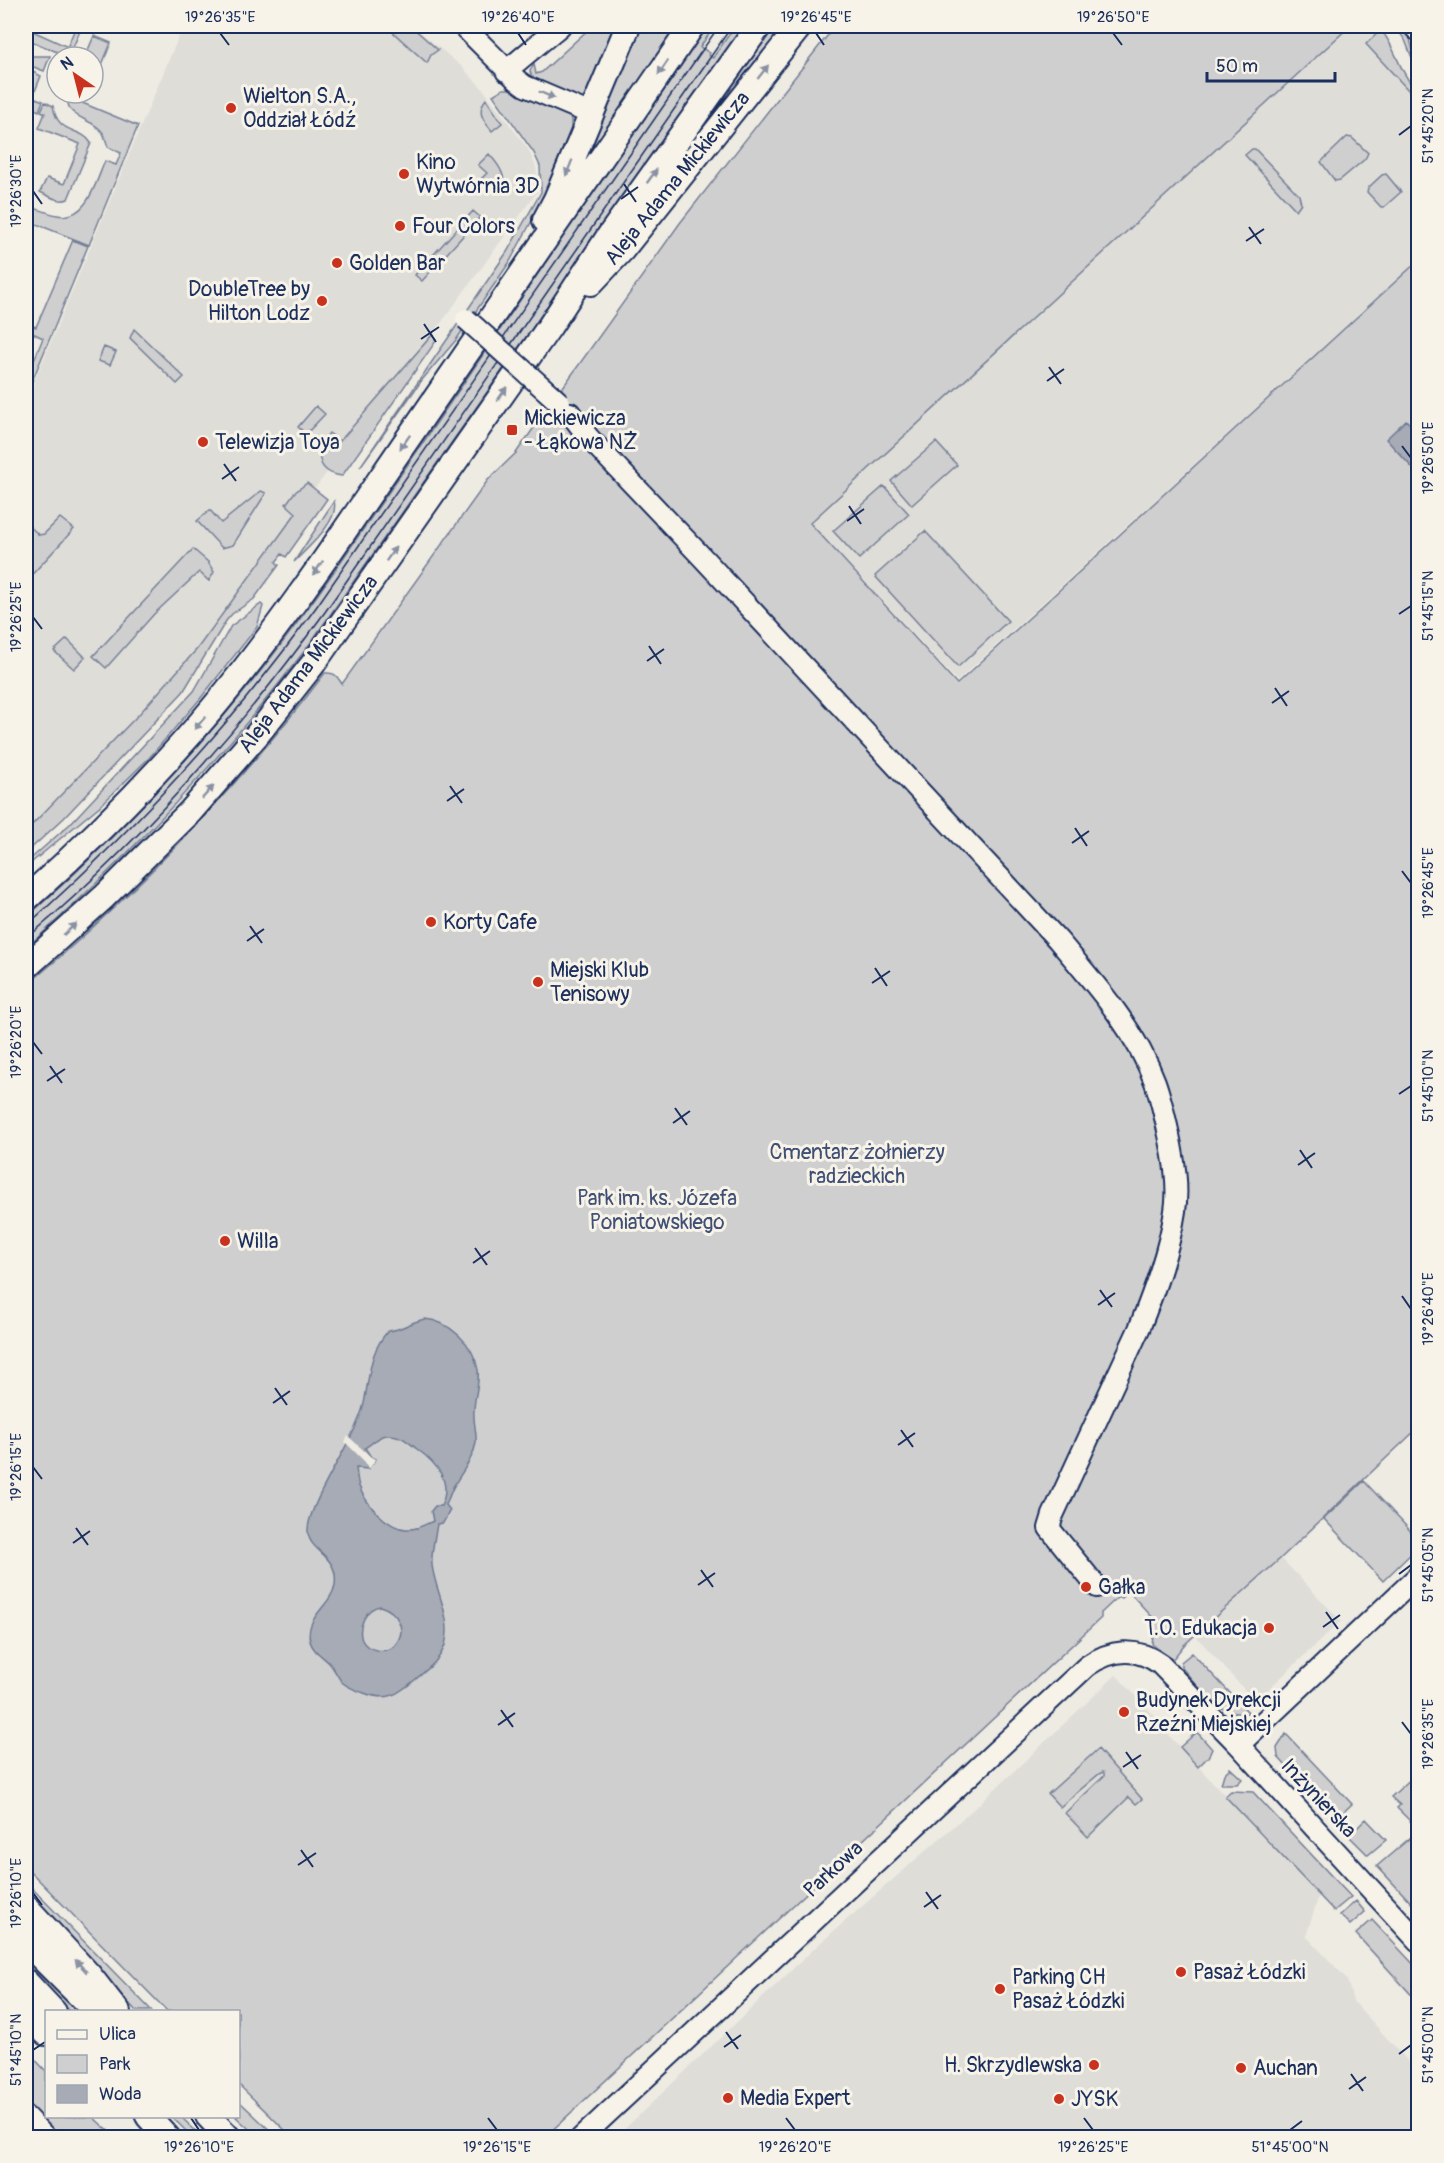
<svg xmlns="http://www.w3.org/2000/svg" width="1444" height="2163" font-family="Pangolin,sans-serif">
<style>
.built{fill:#deddd8}
.green{fill:#cfcfcf;stroke:#757f96;stroke-width:1.5}
.water{fill:#a6abb5;stroke:#6e7992;stroke-width:1.5;fill-rule:evenodd}
.pier{fill:#eeebe2}
.lines{fill:none;stroke-linecap:round;stroke-linejoin:round}
.minor-casing{stroke:#1b2f5e;stroke-width:24}
.major-casing{stroke:#1b2f5e;stroke-width:28}
.minor{stroke:#f7f3e8;stroke-width:20}
.major{stroke:#f7f3e8;stroke-width:24}
.tram{stroke:#1b2f5e;stroke-width:1.5}
.minor-bridge-casing{stroke:#1b2f5e;stroke-width:24;stroke-linecap:butt}
.minor-bridge{stroke:#f7f3e8;stroke-width:20}
.oneway{fill:#8991a3}
.ticks{fill:none;stroke:#1b2f5e;stroke-width:2}
.poi-dot{fill:#c8321e;stroke:#f7f3e8;stroke-width:2}
.labels{text-anchor:middle;stroke-width:6;stroke-linejoin:round;paint-order:stroke}
.poi-label{font-size:21px;fill:#1b2f5e;stroke:#f7f3e8;text-anchor:start}
.street-label{font-size:21px;fill:#1b2f5e;stroke:#f7f3e8}
.park-label{font-size:21px;fill:#3f4f75;stroke:#f7f3e8}
.neatline{fill:none;stroke:#1b2f5e;stroke-width:2}
.ticks-label{font-size:15px;text-anchor:middle;fill:#1b2f5e}
</style>
<rect width="100%" height="100%" fill="#eeebe2"/>
<filter id="ink" filterUnits="userSpaceOnUse"><feTurbulence type="fractalNoise" baseFrequency=".0167" numOctaves="2"/><feDisplacementMap in="SourceGraphic" scale="12" xChannelSelector="R" yChannelSelector="G"/><feConvolveMatrix kernelMatrix="1 2 1 2 8 2 1 2 1" color-interpolation-filters="sRGB"/></filter>
<g filter="url(#ink)">
<!-- built -->
<path class="built" d="M 183,26 L 413,26 L 461,66 L 483,89 L 528,149 L 536,167 L 538,183 L 537,192 L 433,334 L 296,513 L 197,649 L 141,712 L 26,831 L 26,772 L 31,762 L 26,760 L 26,401 Z
M 1351,26 L 1377,26 L 1381,30 L 1371,40 L 1418,92 L 1418,260 L 957,681 L 811,523 Z
M 1281,1558 L 1341,1621 L 1259,1698 L 1252,1698 L 1195,1635 Z
M 1116,1675 L 1163,1725 L 1161,1727 L 1189,1757 L 1319,1895 L 1306,1936 L 1347,1979 L 1353,2001 L 1418,2072 L 1418,2137 L 615,2138 L 818,1945 L 978,1805 Z"/>
<!-- green -->
<path class="green" d="M 76,26 L 82,26 L 69,57 L 64,55 Z
M 386,26 L 411,26 L 438,50 L 431,55 L 427,63 Z
M 592,26 L 616,26 L 585,102 L 535,81 L 532,78 L 530,71 L 534,64 L 536,74 L 542,72 Z
M 639,26 L 678,26 L 579,171 Z
M 706,26 L 715,26 L 700,47 L 710,53 L 709,55 L 713,58 L 735,26 L 745,26 L 306,649 C 222,759 129,857 26,948 L 26,918 C 112,842 191,759 263,668 C 319,597 368,521 420,447 C 516,307 611,166 706,26 Z
M 773,26 L 788,26 L 682,160 L 679,158 Z
M 835,26 L 1350,26 L 810,523 L 957,684 L 1418,261 L 1418,1428 L 1281,1558 L 1184,1645 L 1172,1660 L 1152,1644 L 1155,1620 L 1129,1592 L 1122,1598 L 1117,1598 L 1101,1613 L 1101,1618 L 545,2137 L 292,2137 L 239,2085 L 238,2012 L 167,2011 L 26,1867 L 26,986 C 137,893 237,788 325,673 C 336,672 337,677 342,684 L 488,480 L 516,453 L 680,223 Z
M 1395,26 L 1404,26 L 1408,30 L 1418,73 L 1405,40 Z
M 26,28 L 66,46 L 62,54 L 26,39 Z
M 1381,30 C 1395,46 1398,68 1412,85 L 1409,91 L 1366,44 Z
M 94,36 L 111,43 L 99,72 L 93,69 L 93,57 L 85,57 Z
M 26,56 L 50,56 L 44,71 L 26,64 Z
M 26,68 L 41,76 L 35,91 L 26,80 Z
M 503,89 L 511,89 L 565,111 L 571,119 L 571,132 L 541,204 L 509,263 L 456,340 L 422,380 L 360,467 L 507,252 L 541,192 L 540,166 L 534,153 L 493,95 Z
M 26,94 L 43,101 L 39,111 L 26,105 Z
M 68,97 L 138,126 L 89,245 L 26,220 L 26,210 C 39,206 44,213 57,215 C 87,222 96,181 105,161 L 116,165 L 121,153 L 108,147 C 106,142 105,137 103,133 C 93,117 65,120 68,97 Z
M 486,99 L 502,123 L 492,131 C 483,120 476,112 486,99 Z
M 45,102 L 53,106 C 58,136 80,126 91,143 L 68,199 C 59,203 49,196 40,192 L 47,178 L 64,184 L 80,144 L 39,128 L 45,113 L 41,111 Z
M 1347,137 L 1352,138 L 1368,153 L 1365,159 L 1340,180 L 1335,181 L 1321,162 Z
M 1252,149 L 1255,149 L 1299,195 L 1301,203 L 1296,210 L 1245,155 Z
M 489,154 C 497,163 507,175 503,188 L 490,188 L 478,182 L 487,173 L 478,165 Z
M 1386,174 L 1401,192 L 1384,207 L 1381,207 L 1367,192 L 1368,188 L 1382,175 Z
M 473,211 L 480,217 L 422,281 L 415,275 Z
M 73,240 L 88,246 L 26,396 L 26,380 L 43,338 L 26,330 L 26,323 L 36,327 Z
M 134,329 L 184,377 L 177,384 L 130,338 Z
M 433,334 L 436,341 L 342,476 C 316,473 314,451 329,433 L 340,441 Z
M 104,347 L 116,352 L 110,365 L 98,361 Z
M 316,406 L 325,414 L 306,434 L 298,427 Z
M 936,442 L 957,465 L 912,505 L 891,481 Z
M 307,483 L 327,499 L 286,557 L 282,554 L 276,562 L 279,565 L 254,599 L 232,614 L 226,621 L 183,692 L 64,818 L 26,853 L 26,831 L 141,712 L 197,649 L 296,513 L 286,504 L 294,493 Z
M 884,486 L 909,514 L 859,559 L 833,531 Z
M 261,491 L 266,493 L 233,545 L 222,548 L 197,521 L 210,510 L 221,523 Z
M 334,501 C 340,521 306,549 294,562 Z
M 60,518 L 74,529 L 26,581 L 26,523 L 39,535 L 44,534 Z
M 925,531 L 1008,621 L 958,667 L 875,576 Z
M 193,549 L 208,562 L 214,572 L 209,581 L 199,572 L 154,614 L 106,668 L 93,656 Z
M 261,604 L 263,606 L 257,627 L 200,699 L 149,758 L 102,804 L 26,867 L 26,863 L 70,824 L 194,691 L 231,626 Z
M 67,639 L 85,657 L 74,669 L 54,651 Z
M 1364,1481 L 1418,1539 L 1418,1547 L 1383,1581 L 1324,1519 Z
M 1192,1653 L 1249,1713 C 1218,1718 1200,1687 1181,1667 L 1181,1662 Z
M 1197,1732 L 1212,1749 L 1208,1757 L 1198,1767 L 1180,1747 Z
M 1286,1734 L 1352,1804 L 1335,1820 L 1278,1757 L 1277,1748 Z
M 1098,1749 L 1142,1799 L 1136,1804 L 1129,1797 L 1088,1837 L 1065,1813 L 1104,1776 L 1104,1773 L 1103,1772 L 1099,1774 L 1060,1807 L 1048,1794 Z
M 1230,1768 L 1242,1779 L 1237,1784 L 1221,1784 L 1224,1774 Z
M 1414,1776 L 1418,1780 L 1418,1814 L 1411,1822 L 1397,1808 L 1400,1805 L 1391,1797 Z
M 1231,1791 L 1253,1792 L 1351,1897 L 1334,1911 L 1225,1796 Z
M 1366,1819 L 1386,1840 L 1368,1855 L 1349,1836 Z
M 1417,1832 L 1418,1833 L 1418,1910 L 1377,1866 Z
M 26,1882 L 152,2011 L 136,2011 L 26,1890 Z
M 1356,1901 L 1365,1912 L 1350,1925 L 1340,1915 Z
M 1372,1920 L 1418,1969 L 1418,2002 L 1356,1934 Z
M 26,1956 L 79,2011 L 69,2011 L 26,1967 Z
M 26,2050 L 46,2071 L 46,2116 L 93,2117 L 115,2137 L 60,2137 L 26,2102 Z
M 239,2101 L 241,2103 L 277,2137 L 258,2137 L 236,2117 L 238,2116 Z
M 172,2117 L 181,2117 L 202,2137 L 192,2137 Z"/>
<!-- water -->
<path class="water" d="M 1406,420 L 1418,433 L 1418,474 L 1386,439 Z
M 425,1319 C 449,1321 474,1344 478,1370 C 480,1383 474,1397 474,1411 C 473,1421 477,1433 476,1443 C 473,1459 463,1470 455,1484 C 451,1490 449,1498 446,1505 L 450,1510 L 443,1523 L 437,1524 C 435,1538 431,1551 432,1565 C 435,1591 453,1619 445,1645 C 440,1660 428,1669 416,1679 C 397,1695 388,1702 364,1693 C 356,1690 349,1688 343,1683 C 338,1678 335,1670 330,1664 C 323,1656 313,1652 310,1641 C 304,1617 331,1606 335,1585 C 339,1554 308,1552 308,1531 C 307,1509 345,1451 355,1428 C 359,1419 364,1408 365,1398 C 370,1372 370,1351 388,1331 C 402,1330 412,1321 425,1319 ZM 387,1435 C 400,1434 407,1441 417,1449 C 436,1463 453,1481 441,1506 L 435,1506 L 431,1511 L 433,1521 C 424,1525 416,1530 406,1529 C 387,1528 365,1503 359,1486 C 357,1480 357,1474 356,1468 L 368,1469 L 376,1459 L 371,1457 L 365,1448 L 382,1436 ZM 380,1606 C 397,1611 409,1630 394,1646 C 386,1654 367,1651 362,1640 C 357,1627 366,1608 380,1606 Z"/>
<!-- pier -->
<path class="pier" d="M 348,1436 L 371,1457 L 376,1459 L 369,1469 L 365,1462 L 345,1442 Z"/>
<g class="lines">
<!-- minor casing -->
<g class="minor-casing">
<path id="minor" d="M 463,26 L 517,80 L 525,86 L 591,114
M 506,71 L 560,26
M 570,413 L 589,438 L 703,558 L 1058,940 C 1094,983 1135,1028 1155,1082 C 1161,1099 1165,1117 1169,1135 C 1174,1159 1179,1186 1175,1211 C 1169,1251 1154,1291 1139,1329 L 1053,1515 L 1049,1528 L 1097,1587
M 1237,1743 L 1243,1741 L 1418,1576
M 26,2117 L 46,2138
M 581,2138 L 1087,1666 C 1110,1650 1136,1646 1160,1664 L 1237,1743 L 1418,1941"/>
</g>
<!-- major casing -->
<g class="major-casing">
<path id="major" d="M 1416,26 L 1418,28
M 545,220 L 556,199 L 628,26
M 591,283 L 622,250 L 800,26
M 26,899 C 92,840 155,777 212,709 C 289,617 354,516 422,418 C 513,287 603,157 692,26
M 26,967 L 104,897 L 190,812 L 256,736 L 313,664 L 550,326 L 607,239 L 759,26
M 26,1907 L 89,1975 L 118,2012
M 26,1942 L 96,2012
M 26,1982 L 54,2012
M 26,2014 L 46,2033
M 148,2116 L 168,2138
M 208,2116 L 229,2138"/>
</g>
<!-- minor -->
<use href="#minor" class="minor"/>
<!-- major -->
<use href="#major" class="major"/>
<!-- tram -->
<path class="tram" d="M 26,926 C 134,830 232,724 317,606 L 719,26
M 26,939 C 139,843 238,732 325,612 L 732,26"/>
<!-- minor-bridge casing -->
<g class="minor-bridge-casing">
<path id="minor-bridge" d="M 466,319 L 560,403"/>
</g>
<!-- minor-bridge -->
<use href="#minor-bridge" class="minor-bridge"/>
</g>
<!-- one-way arrows -->
<defs><path id="oneway-solid" d="M-6-.8H1V-3.2L6.5 0L1 3.2V.8H-6Z" transform="scale(1.5)"/></defs>
<g class="oneway">
<use href="#oneway-solid" transform="translate(663 68) rotate(124)"/>
<use href="#oneway-solid" transform="translate(763 72) rotate(-52)"/>
<use href="#oneway-solid" transform="translate(547 95) rotate(23)"/>
<use href="#oneway-solid" transform="translate(569 168) rotate(112)"/>
<use href="#oneway-solid" transform="translate(652 176) rotate(-54)"/>
<use href="#oneway-solid" transform="translate(502 394) rotate(-55)"/>
<use href="#oneway-solid" transform="translate(405 442) rotate(125)"/>
<use href="#oneway-solid" transform="translate(391 554) rotate(-55)"/>
<use href="#oneway-solid" transform="translate(318 568) rotate(125)"/>
<use href="#oneway-solid" transform="translate(200 723) rotate(131)"/>
<use href="#oneway-solid" transform="translate(208 792) rotate(-48)"/>
<use href="#oneway-solid" transform="translate(70 929) rotate(-42)"/>
<use href="#oneway-solid" transform="translate(81 1966) rotate(-133)"/>
</g>
</g>
<!-- ticks -->
<path class="ticks" d="M 220,33 L 229,45M 518,33 L 526,45M 816,33 L 824,45M 1113,33 L 1122,45M 1399,135 L 1411,126M 624,184 L 636,202M 33,191 L 42,204M 621,199 L 638,187M 1249,227 L 1261,244M 1246,241 L 1264,229M 424,324 L 436,342M 421,339 L 439,327M 1049,367 L 1061,384M 1047,381 L 1064,369M 1402,446 L 1411,458M 224,464 L 236,481M 222,479 L 239,467M 849,506 L 861,524M 847,521 L 864,509M 1399,614 L 1411,606M 33,617 L 42,629M 649,646 L 661,664M 647,661 L 664,649M 1275,688 L 1287,706M 1272,703 L 1289,691M 450,786 L 462,803M 447,801 L 464,789M 1075,828 L 1087,846M 1072,843 L 1089,831M 1402,871 L 1411,883M 250,926 L 262,943M 247,941 L 264,929M 875,968 L 887,986M 872,983 L 890,971M 33,1042 L 42,1054M 50,1066 L 62,1083M 47,1081 L 65,1069M 1399,1094 L 1411,1086M 675,1108 L 687,1125M 673,1123 L 690,1111M 1300,1150 L 1312,1168M 1298,1165 L 1315,1153M 475,1248 L 487,1265M 473,1263 L 490,1251M 1100,1290 L 1112,1307M 1402,1296 L 1411,1309M 1098,1305 L 1115,1293M 275,1388 L 287,1405M 273,1403 L 290,1391M 901,1430 L 913,1447M 898,1445 L 915,1433M 33,1467 L 42,1479M 76,1528 L 88,1545M 73,1543 L 90,1531M 701,1570 L 713,1587M 1399,1574 L 1411,1565M 698,1585 L 715,1573M 1326,1612 L 1338,1629M 1323,1627 L 1340,1615M 501,1710 L 513,1727M 1402,1722 L 1411,1734M 498,1725 L 515,1713M 1126,1752 L 1138,1769M 1123,1767 L 1141,1755M 301,1850 L 313,1867M 298,1865 L 316,1853M 926,1892 L 938,1909M 33,1893 L 42,1905M 924,1907 L 941,1895M 726,2032 L 738,2049M 724,2047 L 741,2035M 33,2050 L 45,2042M 1399,2054 L 1411,2045M 1351,2074 L 1363,2091M 1349,2089 L 1366,2077M 191,2118 L 199,2130M 488,2118 L 497,2130M 786,2118 L 795,2130M 1084,2118 L 1093,2130M 1290,2130 L 1302,2121"/>
<!-- markers -->
<g class="poi-dot">
<circle cx="231" cy="108" r="6"/>
<circle cx="404" cy="174" r="6"/>
<circle cx="400" cy="226" r="6"/>
<circle cx="337" cy="263" r="6"/>
<circle cx="322" cy="301" r="6"/>
<rect x="506" y="424" width="12" height="12" rx="3"/>
<circle cx="203" cy="442" r="6"/>
<circle cx="431" cy="922" r="6"/>
<circle cx="538" cy="982" r="6"/>
<circle cx="225" cy="1241" r="6"/>
<circle cx="1086" cy="1587" r="6"/>
<circle cx="1269" cy="1628" r="6"/>
<circle cx="1124" cy="1712" r="6"/>
<circle cx="1181" cy="1972" r="6"/>
<circle cx="1000" cy="1989" r="6"/>
<circle cx="1094" cy="2065" r="6"/>
<circle cx="1241" cy="2068" r="6"/>
<circle cx="728" cy="2098" r="6"/>
<circle cx="1059" cy="2099" r="6"/>
</g>
<g class="labels">
<!-- poi labels -->
<g class="poi-label">
<text x="243" y="103">Wielton S.A.,<tspan x="243" dy="24">Oddział Łódź</tspan></text>
<text x="416" y="169">Kino<tspan x="416" dy="24">Wytwórnia 3D</tspan></text>
<text x="412" y="233">Four Colors</text>
<text x="349" y="270">Golden Bar</text>
<text x="310" y="296" text-anchor="end">DoubleTree by<tspan x="310" dy="24">Hilton Lodz</tspan></text>
<text x="524" y="425">Mickiewicza<tspan x="524" dy="24">- Łąkowa NŻ</tspan></text>
<text x="215" y="449">Telewizja Toya</text>
<text x="443" y="929">Korty Cafe</text>
<text x="550" y="977">Miejski Klub<tspan x="550" dy="24">Tenisowy</tspan></text>
<text x="237" y="1248">Willa</text>
<text x="1098" y="1594">Gałka</text>
<text x="1257" y="1635" text-anchor="end">T.O. Edukacja</text>
<text x="1136" y="1707">Budynek Dyrekcji<tspan x="1136" dy="24">Rzeźni Miejskiej</tspan></text>
<text x="1193" y="1979">Pasaż Łódzki</text>
<text x="1012" y="1984">Parking CH<tspan x="1012" dy="24">Pasaż Łódzki</tspan></text>
<text x="1082" y="2072" text-anchor="end">H. Skrzydlewska</text>
<text x="1253" y="2075">Auchan</text>
<text x="740" y="2105">Media Expert</text>
<text x="1071" y="2106">JYSK</text>
</g>
<!-- street labels -->
<g class="street-label">
<text transform="translate(677 178) rotate(-51)" y="7">Aleja Adama Mickiewicza</text>
<text transform="translate(308 664) rotate(-53)" y="7">Aleja Adama Mickiewicza</text>
<text transform="translate(1319 1798) rotate(47)" y="7">Inżynierska</text>
<text transform="translate(833 1869) rotate(-43)" y="7">Parkowa</text>
</g>
<!-- park labels -->
<g class="park-label">
<text x="857" y="1159">Cmentarz żołnierzy<tspan x="857" dy="24">radzieckich</tspan></text>
<text x="657" y="1205">Park im. ks. Józefa<tspan x="657" dy="24">Poniatowskiego</tspan></text>
</g>
</g>
<!-- margin -->
<rect width="1444" height="2163" fill="none" stroke="#f7f3e8" stroke-width="66"/>
<!-- legend -->
<rect x="45" y="2010" width="195" height="108" fill="#f7f3e8" stroke="#9fa5b1" stroke-width="1.5"/>
<rect x="57" y="2030" width="30" height="9" fill="#f7f3e8" stroke="#9fa5b1" stroke-width="1.5"/>
<text x="99" y="2040" font-size="18" fill="#1b2f5e">Ulica</text>
<rect x="57" y="2055" width="30" height="18" fill="#cfcfcf" stroke="#9fa5b1" stroke-width="1.5"/>
<text x="99" y="2070" font-size="18" fill="#1b2f5e">Park</text>
<rect x="57" y="2085" width="30" height="18" fill="#a6abb5" stroke="#9fa5b1" stroke-width="1.5"/>
<text x="99" y="2100" font-size="18" fill="#1b2f5e">Woda</text>
<!-- north arrow -->
<g transform="translate(75 75) rotate(325)"><circle r="28" fill="#f7f3e8" stroke="#9fa5b1" stroke-width="1.5"/>
<path d="M0-4.5L10 22L0 15L-10 22Z" fill="#c8321e"/>
<text y="-9" font-size="16" font-weight="bold" text-anchor="middle" fill="#1b2f5e">N</text>
</g>
<!-- scale -->
<path d="M1207 72v9h128v-9" fill="none" stroke="#1b2f5e" stroke-width="3"/>
<text x="1216" y="72" font-size="18" fill="#1b2f5e" stroke="#f7f3e8" stroke-width="4.5" paint-order="stroke">50 m</text>
<rect x="33" y="33" width="1378" height="2097" class="neatline"/>
<g class="ticks-label">
<text x="220" y="22">19°26'35"E</text>
<text x="518" y="22">19°26'40"E</text>
<text x="816" y="22">19°26'45"E</text>
<text x="1113" y="22">19°26'50"E</text>
<text transform="translate(1428 126) rotate(-90)" y="5">51°45'20"N</text>
<text transform="translate(16 191) rotate(-90)" y="5">19°26'30"E</text>
<text transform="translate(1428 458) rotate(-90)" y="5">19°26'50"E</text>
<text transform="translate(1428 606) rotate(-90)" y="5">51°45'15"N</text>
<text transform="translate(16 617) rotate(-90)" y="5">19°26'25"E</text>
<text transform="translate(1428 883) rotate(-90)" y="5">19°26'45"E</text>
<text transform="translate(16 1042) rotate(-90)" y="5">19°26'20"E</text>
<text transform="translate(1428 1086) rotate(-90)" y="5">51°45'10"N</text>
<text transform="translate(1428 1309) rotate(-90)" y="5">19°26'40"E</text>
<text transform="translate(16 1467) rotate(-90)" y="5">19°26'15"E</text>
<text transform="translate(1428 1565) rotate(-90)" y="5">51°45'05"N</text>
<text transform="translate(1428 1734) rotate(-90)" y="5">19°26'35"E</text>
<text transform="translate(16 1893) rotate(-90)" y="5">19°26'10"E</text>
<text transform="translate(1428 2045) rotate(-90)" y="5">51°45'00"N</text>
<text transform="translate(16 2050) rotate(-90)" y="5">51°45'10"N</text>
<text x="199" y="2152">19°26'10"E</text>
<text x="497" y="2152">19°26'15"E</text>
<text x="795" y="2152">19°26'20"E</text>
<text x="1093" y="2152">19°26'25"E</text>
<text x="1290" y="2152">51°45'00"N</text>
</g>
</svg>
